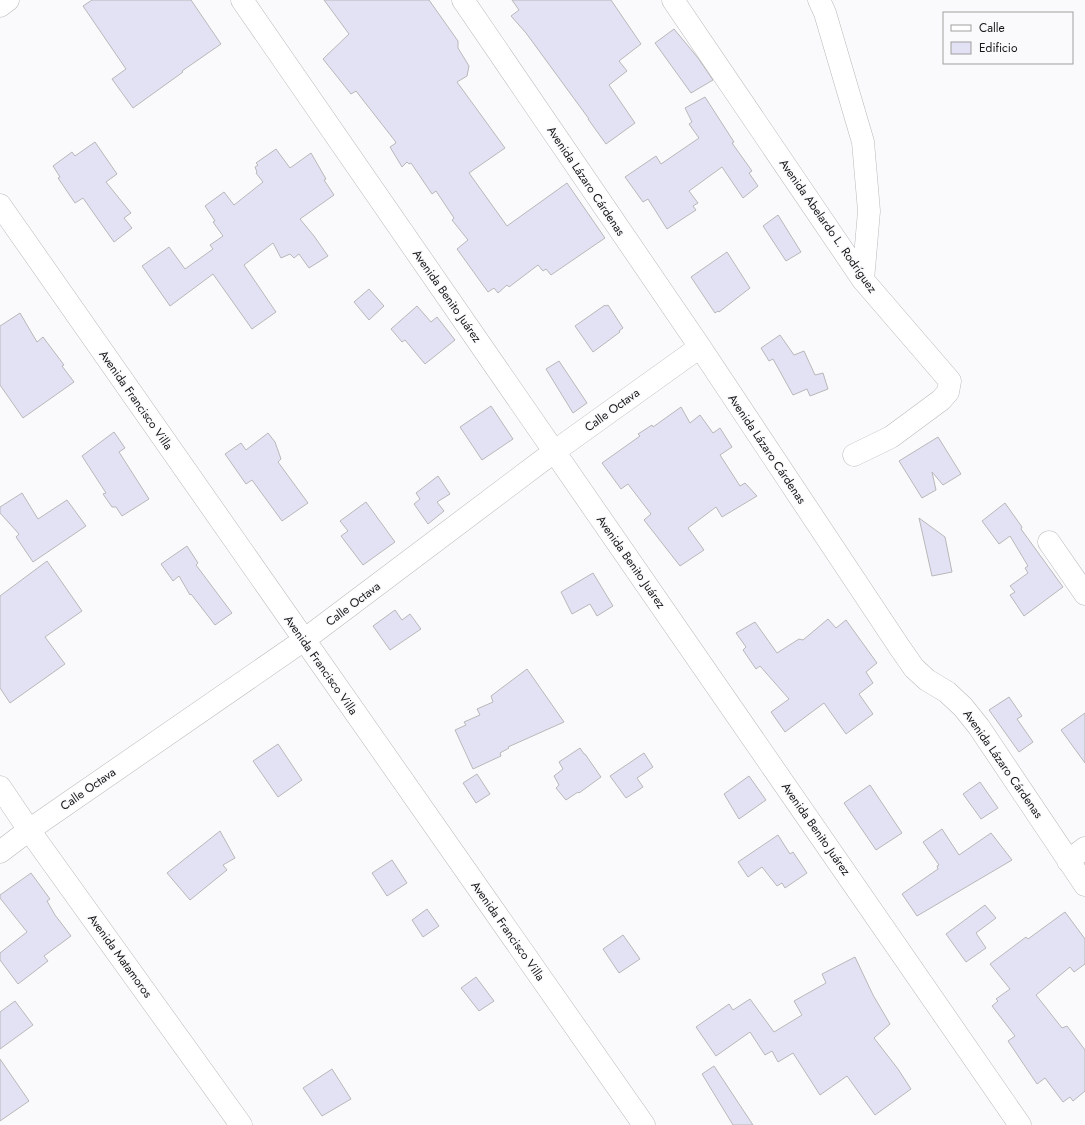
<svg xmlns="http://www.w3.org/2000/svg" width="1085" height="1125" font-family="Jost,sans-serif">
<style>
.building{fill:#e3e2f4;stroke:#b8b8b9}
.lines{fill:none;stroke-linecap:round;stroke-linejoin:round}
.minor-casing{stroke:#bababb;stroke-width:23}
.minor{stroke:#fff;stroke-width:22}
.labels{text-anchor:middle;stroke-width:3;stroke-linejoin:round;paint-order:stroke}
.street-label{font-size:12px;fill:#161617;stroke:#fafafc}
</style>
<rect width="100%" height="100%" fill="#fafafc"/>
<!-- building -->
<path class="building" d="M 92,0 L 191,0 L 221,44 L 182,71 L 183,72 L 133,108 L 112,79 L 126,69 L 83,6 Z
M 324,0 L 429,0 L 458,41 L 458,48 L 469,66 L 467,76 L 457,82 L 505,148 L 469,173 L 507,226 L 567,183 L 605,238 L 551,275 L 546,269 L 543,271 L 538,265 L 509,287 L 507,285 L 498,293 L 494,288 L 488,292 L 457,249 L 468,240 L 452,220 L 454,218 L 436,191 L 432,194 L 411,163 L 409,164 L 407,162 L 402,167 L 390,147 L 396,143 L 395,141 L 356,91 L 351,94 L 323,59 L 349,34 Z
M 512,0 L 611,0 L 641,44 L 619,61 L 627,71 L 609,85 L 635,123 L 606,144 L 588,119 L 589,119 L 526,33 L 511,16 L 519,10 Z
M 674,29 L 698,58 L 713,80 L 691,93 L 655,43 Z
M 705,97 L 734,142 L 732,143 L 752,171 L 749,173 L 758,186 L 743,198 L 722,167 L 689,191 L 698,203 L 693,206 L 696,210 L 667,229 L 648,199 L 643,202 L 625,177 L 656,156 L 661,164 L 699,138 L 689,124 L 692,122 L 685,108 Z
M 95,142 L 117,174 L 106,182 L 131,213 L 124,218 L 132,228 L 114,242 L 83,198 L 75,203 L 58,178 L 60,177 L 53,166 L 72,152 L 75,156 Z
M 276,149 L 290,168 L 311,153 L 326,179 L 324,180 L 334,195 L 300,219 L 314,236 L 328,256 L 309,268 L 299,254 L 294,258 L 290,254 L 281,258 L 273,243 L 244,265 L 276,312 L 252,329 L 213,274 L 170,306 L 142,266 L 169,247 L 185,269 L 213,249 L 210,245 L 223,236 L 213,222 L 215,221 L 205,206 L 224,192 L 234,205 L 263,182 L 256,173 L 257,172 L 255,167 L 258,165 L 256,163 Z
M 778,215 L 801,252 L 786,261 L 763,226 Z
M 727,252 L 750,288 L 719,312 L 718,311 L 715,313 L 691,277 Z
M 369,289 L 384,306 L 369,320 L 354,302 Z
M 605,305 L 606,306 L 608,305 L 623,328 L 619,331 L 620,332 L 593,352 L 575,326 Z
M 417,306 L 431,322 L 437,317 L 455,340 L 425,364 L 405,340 L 402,342 L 391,329 Z
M 20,313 L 37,342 L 43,337 L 64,365 L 62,366 L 74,382 L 23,418 L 0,385 L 0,326 Z
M 780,335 L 794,355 L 804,351 L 815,375 L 823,373 L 828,389 L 810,396 L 807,389 L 793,395 L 773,359 L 769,361 L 761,348 Z
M 559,361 L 587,403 L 573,413 L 546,369 Z
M 491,406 L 513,439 L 482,460 L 460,427 Z
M 681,407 L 690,423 L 700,415 L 713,433 L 720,428 L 732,447 L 720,455 L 740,486 L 745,483 L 757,496 L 722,517 L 716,507 L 688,528 L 704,550 L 680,566 L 644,520 L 651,514 L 628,484 L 621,489 L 602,463 L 640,436 L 638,434 L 652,425 L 653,427 Z
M 114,432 L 125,448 L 119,452 L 149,499 L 122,516 L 116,507 L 112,507 L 103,494 L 106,493 L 82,456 Z
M 268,433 L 275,442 L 281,459 L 278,462 L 308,503 L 282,521 L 252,480 L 246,484 L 225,454 L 241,443 L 246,450 Z
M 938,437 L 961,474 L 943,485 L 932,472 L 936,490 L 922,498 L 899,461 Z
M 438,476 L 450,494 L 437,502 L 444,511 L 428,524 L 414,504 L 420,499 L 416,493 Z
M 22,493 L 38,519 L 67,500 L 86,526 L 33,562 L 16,537 L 19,534 L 0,513 L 0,507 Z
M 366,502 L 395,542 L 363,565 L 341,536 L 348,531 L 340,521 Z
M 1005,503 L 1022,527 L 1021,529 L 1063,587 L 1024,616 L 1010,595 L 1015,592 L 1010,586 L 1028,573 L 1025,568 L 1028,566 L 1010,536 L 999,544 L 982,521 Z
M 919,518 L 945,537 L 952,572 L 932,576 Z
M 187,546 L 198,563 L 196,565 L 232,613 L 215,625 L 191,594 L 190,595 L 179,576 L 173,581 L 161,564 Z
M 47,561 L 82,611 L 45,637 L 65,664 L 10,703 L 0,688 L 0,596 Z
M 593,573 L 613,606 L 597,616 L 590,604 L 572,614 L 561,592 Z
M 395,610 L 402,620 L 410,614 L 421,629 L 390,650 L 373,626 Z
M 828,619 L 836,628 L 846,620 L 877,663 L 866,672 L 873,683 L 859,694 L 873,714 L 846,734 L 824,703 L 785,732 L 771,712 L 789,699 L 760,666 L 756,669 L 743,650 L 746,647 L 736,633 L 755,622 L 777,653 L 799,639 L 803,640 Z
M 527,669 L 564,722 L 508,747 L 509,748 L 500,753 L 501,756 L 473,769 L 455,730 L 466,725 L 464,722 L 480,715 L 477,709 L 493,702 L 491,696 Z
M 1009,697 L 1022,716 L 1017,719 L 1033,742 L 1019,752 L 989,710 Z
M 1085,713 L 1085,763 L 1061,730 Z
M 278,744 L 302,780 L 278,797 L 253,761 Z
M 580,748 L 584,754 L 585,754 L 601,777 L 579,793 L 578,792 L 566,800 L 556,788 L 559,785 L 554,776 L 563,769 L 559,762 Z
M 644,753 L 653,767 L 637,778 L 643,787 L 626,798 L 610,776 Z
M 477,774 L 490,794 L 476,803 L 463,783 Z
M 749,776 L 766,800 L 739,819 L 724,794 Z
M 980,782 L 998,808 L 981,819 L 963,794 Z
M 870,785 L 902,833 L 876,850 L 844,803 Z
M 942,829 L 959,855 L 991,833 L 1012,860 L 917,916 L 902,894 L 938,869 L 937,866 L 939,865 L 923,842 Z
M 220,831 L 235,858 L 223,865 L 227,870 L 190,900 L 167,873 Z
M 778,835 L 790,854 L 793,852 L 807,873 L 785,888 L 782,883 L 777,886 L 762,867 L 748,877 L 738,862 Z
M 392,860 L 407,883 L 387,896 L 372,873 Z
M 31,873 L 50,899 L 47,901 L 55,915 L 71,936 L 44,956 L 48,961 L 18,984 L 0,960 L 0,953 L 27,932 L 0,898 L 0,895 Z
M 985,905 L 996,918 L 976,933 L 986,948 L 966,962 L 946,934 Z
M 427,909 L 439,926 L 423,937 L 412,920 Z
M 1065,912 L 1085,939 L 1085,964 L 1074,972 L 1070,967 L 1036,995 L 1062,1028 L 1067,1026 L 1085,1050 L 1085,1091 L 1073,1101 L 1070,1097 L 1063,1102 L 1045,1078 L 1037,1084 L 1008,1041 L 1015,1036 L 992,1006 L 998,1001 L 996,999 L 1010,989 L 990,964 L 1026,937 L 1028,939 Z
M 623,935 L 640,959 L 619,973 L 603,949 Z
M 855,957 L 873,995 L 890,1024 L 874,1038 L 898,1069 L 911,1089 L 875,1115 L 847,1076 L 820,1095 L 793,1053 L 778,1062 L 772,1051 L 765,1055 L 750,1032 L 716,1056 L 696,1027 L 729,1004 L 733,1010 L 750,999 L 774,1032 L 802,1015 L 794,1001 L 826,983 L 822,974 Z
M 476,977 L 494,1001 L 479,1011 L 461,988 Z
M 15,1001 L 33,1025 L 0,1049 L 0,1012 Z
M 0,1059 L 29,1101 L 0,1121 Z
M 714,1066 L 753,1125 L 733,1125 L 702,1074 Z
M 332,1069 L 351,1099 L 322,1116 L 303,1088 Z"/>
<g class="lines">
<!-- minor casing -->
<g class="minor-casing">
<path id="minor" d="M 242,0 L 1020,1125
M 463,0 L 700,347 L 900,648 L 914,668 L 927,680 L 947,692 L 963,707 L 979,727 L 1085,885
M 673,0 L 863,280 L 950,381 L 948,392 L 941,400 L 891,437 L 854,455
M 819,0 L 825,13 L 863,142 L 869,211 L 863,280
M 0,6 L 8,0
M 0,205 L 644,1125
M 1049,542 L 1085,594
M 0,787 L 29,830 L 241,1125
M 0,852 L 29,830 L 304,640 L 555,451 L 700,347
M 1068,861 L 1085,848"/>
</g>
<!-- minor -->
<use href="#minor" class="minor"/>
</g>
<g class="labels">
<!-- street labels -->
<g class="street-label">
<text transform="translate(586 181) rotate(56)" y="4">Avenida Lázaro Cárdenas</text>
<text transform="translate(828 226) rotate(55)" y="4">Avenida Abelardo L. Rodríguez</text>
<text transform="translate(447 296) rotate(55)" y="4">Avenida Benito Juárez</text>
<text transform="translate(136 400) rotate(55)" y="4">Avenida Francisco Villa</text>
<text transform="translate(612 410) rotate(-36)" y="4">Calle Octava</text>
<text transform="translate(767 449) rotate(56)" y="4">Avenida Lázaro Cárdenas</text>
<text transform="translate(631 562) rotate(55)" y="4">Avenida Benito Juárez</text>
<text transform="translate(353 604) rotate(-37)" y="4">Calle Octava</text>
<text transform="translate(321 665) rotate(55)" y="4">Avenida Francisco Villa</text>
<text transform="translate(1003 764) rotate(55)" y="4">Avenida Lázaro Cárdenas</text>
<text transform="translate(88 789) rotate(-35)" y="4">Calle Octava</text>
<text transform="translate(816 829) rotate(55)" y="4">Avenida Benito Juárez</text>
<text transform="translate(508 931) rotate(55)" y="4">Avenida Francisco Villa</text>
<text transform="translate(120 956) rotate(54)" y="4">Avenida Matamoros</text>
</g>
</g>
<!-- legend -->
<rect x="943" y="12" width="130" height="52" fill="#fafafc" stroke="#9f9fa0"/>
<rect x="951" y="25" width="20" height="6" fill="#ffffff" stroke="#9f9fa0"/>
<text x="979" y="32" font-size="12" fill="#161617">Calle</text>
<rect x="951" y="42" width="20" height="12" fill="#e3e2f4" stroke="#9f9fa0"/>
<text x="979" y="52" font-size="12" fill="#161617">Edificio</text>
</svg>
